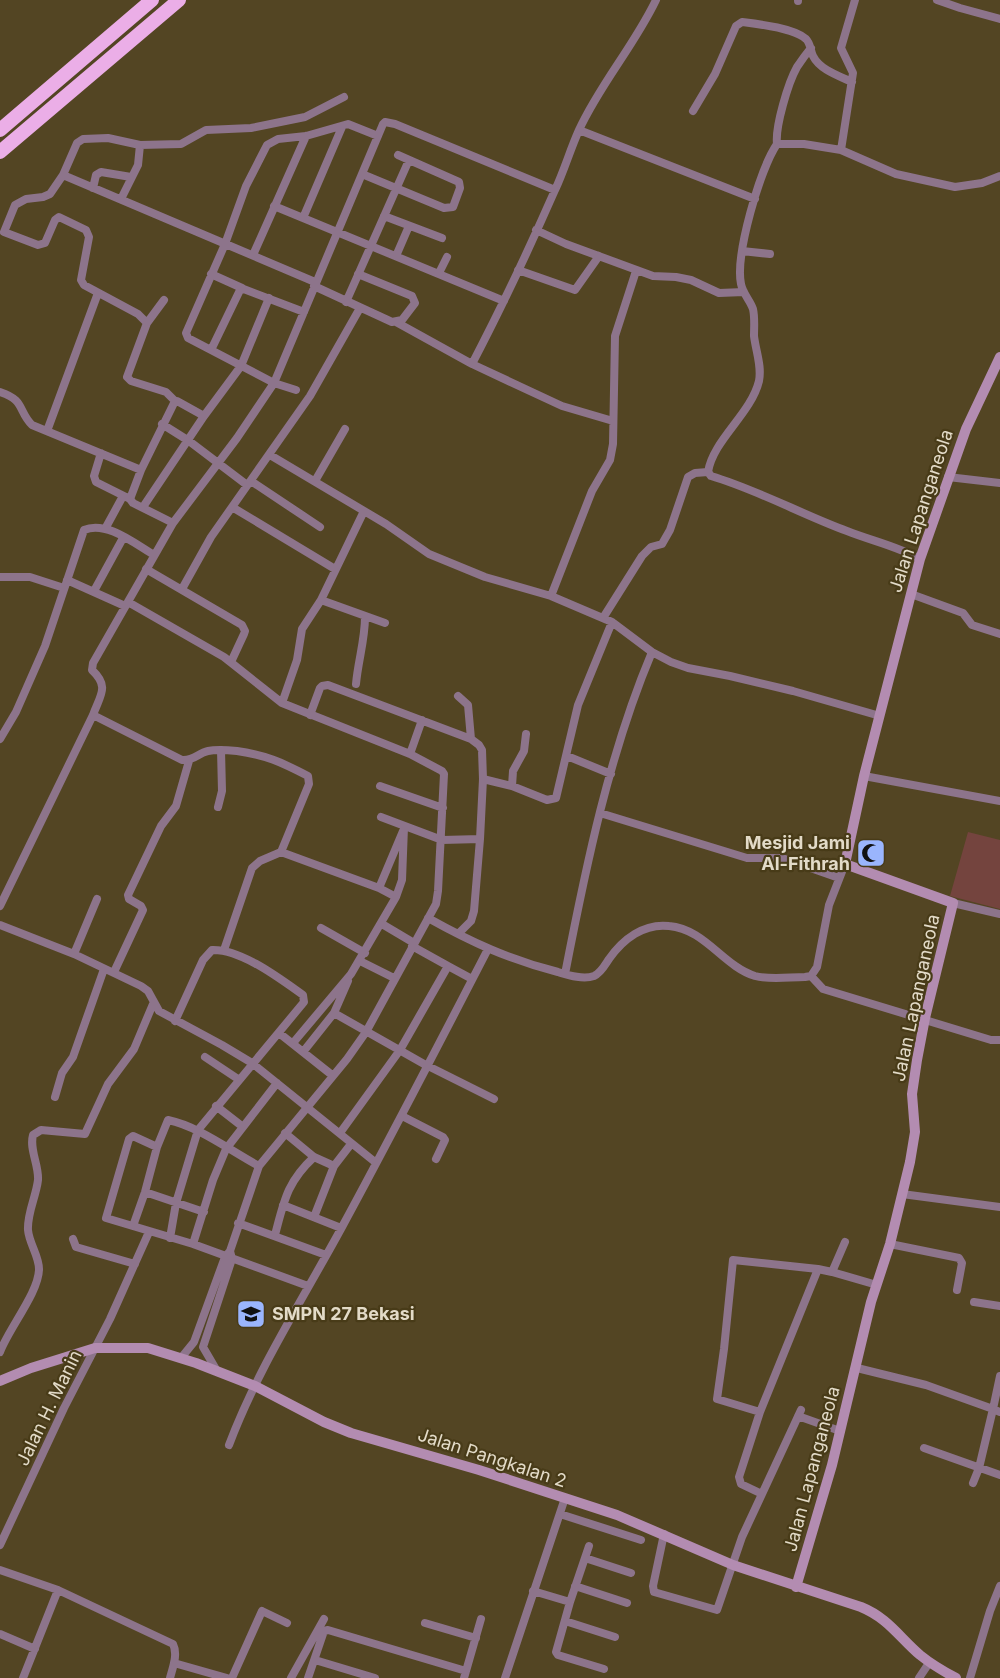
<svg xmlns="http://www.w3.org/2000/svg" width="1000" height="1678" font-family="Inter,sans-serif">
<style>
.green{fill:#74443e}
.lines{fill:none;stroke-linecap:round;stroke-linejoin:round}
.street{stroke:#8d748b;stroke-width:8}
.secondary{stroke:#b38cb1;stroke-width:10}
.highway{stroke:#ebaee7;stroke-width:14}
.labels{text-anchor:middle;stroke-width:4.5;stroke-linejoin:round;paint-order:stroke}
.street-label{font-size:18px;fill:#e3dbc8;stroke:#483b18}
.poi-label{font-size:18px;font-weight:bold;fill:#e3dbc8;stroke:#483b18;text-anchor:end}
</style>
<rect width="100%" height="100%" fill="#534523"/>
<!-- green -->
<path class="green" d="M 968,832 L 1000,840 L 1000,909 L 950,896 Z"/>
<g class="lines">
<!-- street -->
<path class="street" d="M 937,0 L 960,8 L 1000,19
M 798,1 L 798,0
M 693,111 L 715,74 L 736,26 L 742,22 C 758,24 794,28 806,39 C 811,44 810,50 813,56 C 820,70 839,76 852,82
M 579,130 L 755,199
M 777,144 C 775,127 788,83 797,67 C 801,61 806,54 811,48
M 841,150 L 853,73 L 841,48 L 855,0
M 362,174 L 444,208 L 453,207 L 460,188 L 459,182 L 398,155
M 63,175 L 315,282
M 93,188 L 96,175 L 101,172 L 131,177
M 121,199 L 138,165 L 140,145
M 274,206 L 504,301
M 384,216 L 442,238
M 303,218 L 342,127
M 536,230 L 566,244 L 653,276 L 676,277 L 691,280 L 719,293 L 744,292
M 742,251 L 770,254
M 253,255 L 306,136
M 396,256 L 409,226
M 518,270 L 575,290 L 599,256
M 439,273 L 447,257
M 211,274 L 242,288
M 314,286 L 392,322 L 402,320 L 415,303 L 412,296 L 358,274
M 164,300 L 147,323 L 127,377 L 131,381 L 166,392 L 175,401 L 177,401 L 204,416
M 346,302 L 409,160
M 396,322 L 472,364 L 562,406 L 613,421
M 147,323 L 138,314 L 84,285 L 81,280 L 89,237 L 86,230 L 59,217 L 55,220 L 45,243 L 38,245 L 4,232 L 15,205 L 26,199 L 43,197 L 50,194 L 63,175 L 77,143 L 83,139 L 108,138 L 140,145 L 181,144 L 206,130 L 251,128 L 305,117 L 344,97
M 211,350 L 241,288 L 304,312
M 472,364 C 502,307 529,249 555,190 C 564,171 570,150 579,130 C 600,84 634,46 656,0
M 296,390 L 274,383 L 188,338 L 186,333 L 225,244 L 246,186 L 267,145 L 278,139 L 306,136 L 348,124 L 378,136
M 0,392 C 25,400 18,411 32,425 L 141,470
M 162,424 L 189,441 L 247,485
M 47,431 L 98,293
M 101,453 L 94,476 L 96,482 L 130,499
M 270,455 L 386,524 L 429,554 L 485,577 L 551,596 L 612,622 L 652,652 L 671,662 L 688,668 L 730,676 L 793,691 L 880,716
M 948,477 L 1000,483
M 251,481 L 320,527
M 315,481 L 345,429
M 143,507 L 204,416 L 241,366 L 269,298
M 232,507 L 335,569
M 173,523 L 133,503 L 130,499 L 141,470 L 175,401
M 105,529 L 123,496
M 920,559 C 897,546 872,541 847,531 C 801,514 758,490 711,476 L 708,472 C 713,440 751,414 759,381 C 762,366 756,352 754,336 C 754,327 755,318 753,309 C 750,300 743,294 741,284 C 735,255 760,169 777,144 L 804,144 L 841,150 L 896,174 L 955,187 L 982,183 L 1000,176
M 146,569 L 242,625 L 245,631 L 244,634 L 231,662
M 0,577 L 30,577 L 64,588
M 67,580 L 125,606
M 182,589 L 211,537 L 310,396 L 360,308
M 94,591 L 123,538
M 911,594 L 963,613 L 972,625 L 1000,634
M 551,596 L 592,491 L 610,460 L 613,444 L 615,336 L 636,271
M 321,600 L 385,623
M 128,602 L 224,657 L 282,703 L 410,754 L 442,771 L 444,774 L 438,891 L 436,904 L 366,1032 L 347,1059 L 259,1166 L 230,1251
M 603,618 L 642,556 L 651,547 L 662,544 L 670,530 L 688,477 L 695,473 L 708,472
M 356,684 C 358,661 365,640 365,617
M 282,703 L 297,660 L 302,629 L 321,600 L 364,511
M 93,715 L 182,760 C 194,761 198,753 208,751 C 217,749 227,750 237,751 C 266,755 281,762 308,776 L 309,784 L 281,852 L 379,888 L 396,897
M 310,715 L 320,688 L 322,686 L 328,685 L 471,739
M 0,739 L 16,712 L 45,646 L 84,530 C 106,520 135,544 154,555
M 410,754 L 422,720
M 567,756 L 611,774
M 864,776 L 1000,801
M 483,779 L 512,786 L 547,800 L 556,798 L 578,705 L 612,622
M 380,786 L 443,808
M 512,786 L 513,771 L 524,751 L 526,734
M 218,807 L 222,791 L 221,750
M 600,813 L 747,858 L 782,858 L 839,878
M 381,817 L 442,840 L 480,839
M 379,888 L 403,831
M 953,903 L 1000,914
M 0,906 L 93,715 C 100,695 110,687 92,670 L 93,663 L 173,523 L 237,438 L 274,383 L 383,124 L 385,122 L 395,124 L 555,190
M 428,918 C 471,942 510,960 558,972 C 568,975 583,980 594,976 C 601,973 605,965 609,959 C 623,939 644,923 669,926 C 705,929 723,966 755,976 C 770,980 789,977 805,977 L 811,976 L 817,967 L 829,905 L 845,864
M 382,924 L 414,943
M 0,925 L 74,954 L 141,986 L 148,991 L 159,1011 L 222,1045 L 252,1063 L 375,1162
M 321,928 L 365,953
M 458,934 L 471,921 L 474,911 L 480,839 L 483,779 L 482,750 L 479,745 L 471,739 L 468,705 L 458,696
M 412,946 L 448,966
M 224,950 L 252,868 L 260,861 L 281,852
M 74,954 L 97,899
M 360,961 L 394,978
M 114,972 L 143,910 L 141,906 L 129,899 L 128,895 L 161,826 L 176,806 L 189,761
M 565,974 C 586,866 609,754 652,652
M 811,976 L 823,989 L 991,1040 L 1000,1040
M 334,1013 L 424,1064 L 494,1099
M 279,1033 L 332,1075
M 293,1043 L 351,974 L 396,897 L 402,880 L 404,827
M 303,1052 L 334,1013 L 348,981
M 205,1057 L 238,1079
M 55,1097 L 62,1073 L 73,1057 L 104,969
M 216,1106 L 243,1127
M 402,1116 L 443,1137 L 445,1140 L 436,1159
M 285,1133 L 314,1157 L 334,1166
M 340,1133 L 400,1050 L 448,966 L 472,979
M 157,1147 L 133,1136 L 129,1139 L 106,1218 L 193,1244 L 308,1286
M 145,1192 L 204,1212
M 902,1194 L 1000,1207
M 283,1205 L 341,1228
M 314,1217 L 334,1166 L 351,1144
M 238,1223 L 326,1255
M 133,1226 L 145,1192 L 157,1147 L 168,1120 C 198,1126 231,1151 259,1166
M 275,1235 C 284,1201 287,1182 314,1157
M 170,1238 L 176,1203 L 198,1130 L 304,1002 L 303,995 C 279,978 241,949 212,950 L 203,960 L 175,1021
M 73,1239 L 76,1247 L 135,1264
M 193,1244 L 213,1180 L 226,1149 L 277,1083
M 890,1244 L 959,1258 L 962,1263 L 957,1290
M 832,1272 L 877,1285
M 974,1302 L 1000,1306
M 0,1352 C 9,1328 39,1292 39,1269 C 39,1256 29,1243 28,1230 C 27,1213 36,1197 38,1180 C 39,1165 29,1149 33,1135 L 41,1130 L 85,1134 L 108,1084 L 134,1049 L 153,1004
M 181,1358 L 194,1342 L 225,1257 L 230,1251 L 232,1259 L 203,1347 L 217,1371
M 857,1368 L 926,1385 L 993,1409 L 979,1468 L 973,1483
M 1000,1376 L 993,1409 L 1000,1412
M 760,1412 L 717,1399 L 724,1349 L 733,1260 L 818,1269
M 798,1416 L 840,1431
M 229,1445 C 258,1368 303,1299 342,1227 C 392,1135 440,1042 488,949
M 924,1448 L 1000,1475
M 762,1494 L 741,1484 L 739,1477 L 760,1412 L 818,1269 L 832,1272 L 845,1242
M 560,1514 L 641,1540
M 664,1534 L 653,1586 L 654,1592 L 717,1610 L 742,1537 L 801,1410
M 0,1545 L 64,1408 L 110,1319 L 149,1232
M 589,1546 L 570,1602 L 556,1652 L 558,1655 L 604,1669
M 585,1558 L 631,1573
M 0,1570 L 58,1590 L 173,1644 C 178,1654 173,1667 170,1678
M 575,1586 L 627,1603
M 533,1591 L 570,1602
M 565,1621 L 615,1637
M 425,1623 L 476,1638
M 0,1634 L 35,1649
M 315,1660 L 375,1678
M 174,1663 L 227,1678
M 23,1678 L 58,1590
M 232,1678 L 262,1611 L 287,1623
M 291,1678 L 324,1619
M 308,1678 L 324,1631 L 328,1630 L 466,1671
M 464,1678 L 481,1619
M 505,1678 L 565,1498
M 919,1678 L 929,1663
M 970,1678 L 990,1611 L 1000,1586"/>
<!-- secondary -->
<path class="secondary" d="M 0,1381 L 31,1368 L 95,1348 L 148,1348 L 196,1363 L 255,1386 L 324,1422 L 351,1433 L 479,1470 L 617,1515 L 733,1565 L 861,1607 C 888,1618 899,1637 920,1655 C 931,1664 943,1671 956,1678
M 796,1587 L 832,1465 L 871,1302 L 890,1244 L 910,1162 L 915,1132 L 912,1094 L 917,1060 L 925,1018 L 953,903 L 845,864 L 864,776 L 920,559 L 966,429 L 1000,357"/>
<!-- highway -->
<path class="highway" d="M 0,130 L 152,0
M 0,152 L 179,0"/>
</g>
<!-- icons -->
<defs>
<g id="mosque-square" transform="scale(1.5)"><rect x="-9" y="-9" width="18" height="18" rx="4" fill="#9ab5fd" stroke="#483b18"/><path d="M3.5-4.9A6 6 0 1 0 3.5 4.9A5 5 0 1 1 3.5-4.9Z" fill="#111"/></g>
<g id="school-square" transform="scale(1.5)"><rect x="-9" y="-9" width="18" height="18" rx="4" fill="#9ab5fd" stroke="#483b18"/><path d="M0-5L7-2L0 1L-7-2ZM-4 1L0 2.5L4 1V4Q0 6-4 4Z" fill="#111"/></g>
</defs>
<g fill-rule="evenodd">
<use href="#mosque-square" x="871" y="853"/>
<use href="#school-square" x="251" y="1314"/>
</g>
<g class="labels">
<!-- street labels -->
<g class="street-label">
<text transform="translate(921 511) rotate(-72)" y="6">Jalan Lapanganeola</text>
<text transform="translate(916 998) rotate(-78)" y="6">Jalan Lapanganeola</text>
<text transform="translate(49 1408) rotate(-64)" y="6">Jalan H. Manin</text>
<text transform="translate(492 1458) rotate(18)" y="6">Jalan Pangkalan 2</text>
<text transform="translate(812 1469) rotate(-75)" y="6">Jalan Lapanganeola</text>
</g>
<!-- poi labels -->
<g class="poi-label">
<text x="850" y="849">Mesjid Jami<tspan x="850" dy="21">Al-Fithrah</tspan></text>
<text x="272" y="1320" text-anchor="start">SMPN 27 Bekasi</text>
</g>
</g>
</svg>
